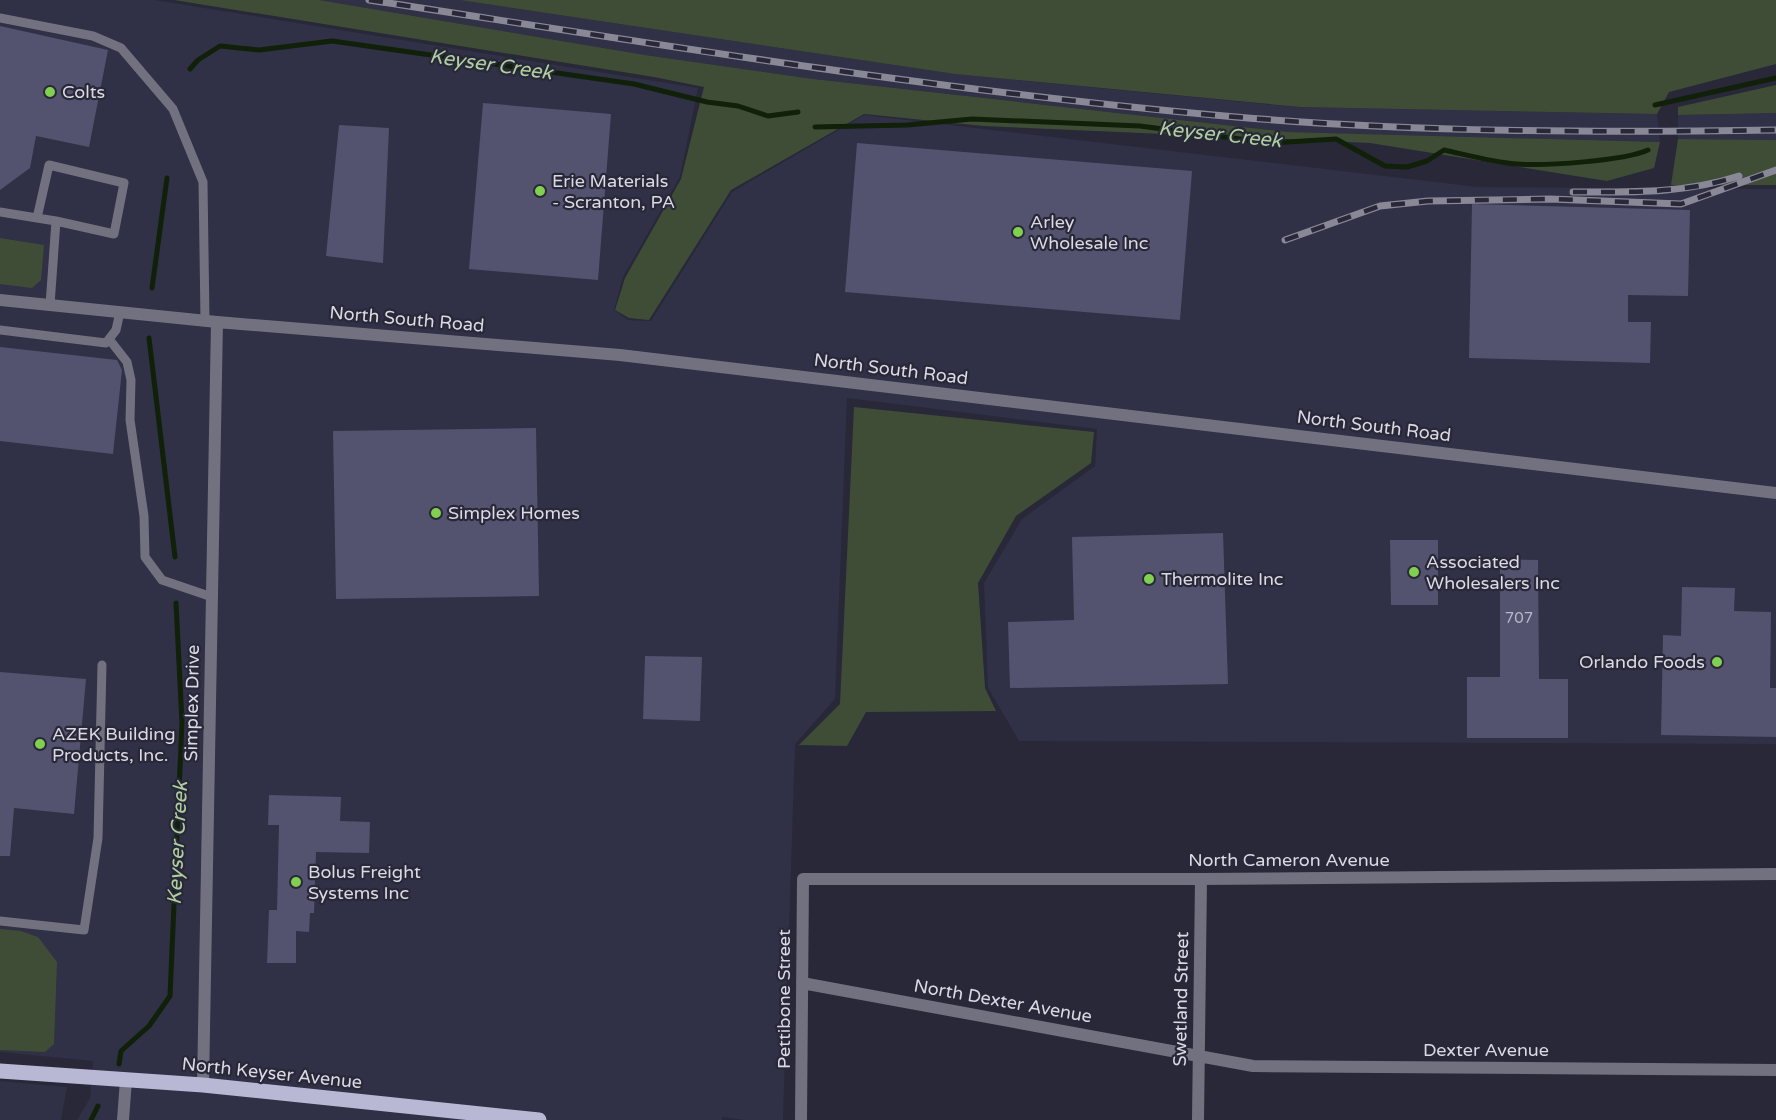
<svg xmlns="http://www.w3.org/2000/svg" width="1776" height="1120" font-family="'Varela Round',sans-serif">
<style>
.built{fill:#303046}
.green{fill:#3f4d37}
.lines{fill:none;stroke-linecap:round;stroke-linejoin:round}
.stream{stroke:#112008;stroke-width:5}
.building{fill:#535370}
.service{stroke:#71717f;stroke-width:9}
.minor{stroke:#71717f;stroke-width:12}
.primary{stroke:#b8b8d5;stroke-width:15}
.rail-casing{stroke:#888896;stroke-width:7}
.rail{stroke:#282838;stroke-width:4.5;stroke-dasharray:14;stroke-linecap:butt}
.poi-dot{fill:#81d050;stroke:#282838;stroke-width:2}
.labels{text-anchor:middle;stroke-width:4.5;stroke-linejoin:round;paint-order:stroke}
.number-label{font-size:15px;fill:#b8b8c8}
.poi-label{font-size:18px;fill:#dadae5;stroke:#282838;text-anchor:start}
.street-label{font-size:18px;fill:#dadae5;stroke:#282838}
.water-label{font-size:20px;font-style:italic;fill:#afd09e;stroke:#282838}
</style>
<rect width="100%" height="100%" fill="#282838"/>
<!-- built -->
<path class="built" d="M 0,0 L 155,0 L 698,88 L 680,177 L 623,277 L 614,310 L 628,320 L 651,321 L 732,192 L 864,115 L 1478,187 L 1776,189 L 1776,744 L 1019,741 L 988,688 L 984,583 L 1022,519 L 1095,466 L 1097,429 L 847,398 L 835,699 L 795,744 L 783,1120 L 744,1120 L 722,1117 L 722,1120 L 77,1120 L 90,1098 L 93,1061 L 0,1052 Z
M 319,0 L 460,0 L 955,74 L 1295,107 L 1657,114 L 1660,142 L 1288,132 L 813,79 L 645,55 Z
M 1776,113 L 1776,140 L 1678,139 L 1678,115 Z
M 0,1081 L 67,1087 L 61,1120 L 0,1120 Z"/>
<!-- green -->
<path class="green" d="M 174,0 L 319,0 L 645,55 L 813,79 L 1288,132 L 1660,142 L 1654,168 L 1607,181 L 1370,143 L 984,126 L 864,114 L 731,190 L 649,320 L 629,318 L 615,310 L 625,278 L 681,179 L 704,87 L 654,77 Z
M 460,0 L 1776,0 L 1776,64 L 1669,92 L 1657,114 L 1300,107 L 955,74 Z
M 1776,85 L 1776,113 L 1678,115 L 1678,107 Z
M 1678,139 L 1776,140 L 1776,185 L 1671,185 Z
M 0,238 L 44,245 L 41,280 L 32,288 L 0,284 Z
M 854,407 L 1094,432 L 1091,463 L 1016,516 L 978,583 L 985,688 L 996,711 L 866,712 L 847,746 L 799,745 L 840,704 Z
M 0,929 L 21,931 L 38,937 L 57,962 L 54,1044 L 45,1052 L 0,1050 Z"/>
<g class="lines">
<!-- stream -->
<path class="stream" d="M 190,69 L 198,60 L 220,46 L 259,50 L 332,41 L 634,84 L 707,102 L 738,106 L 768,116 L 798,112
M 1655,105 L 1776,78
M 815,127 L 907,125 L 972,119 L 1140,126 L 1271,143 L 1336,139 L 1385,166 L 1407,167 L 1427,161 L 1444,150 C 1467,155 1492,162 1516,164 C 1546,166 1623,161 1648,150
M 152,288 L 167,178
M 149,338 L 175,557
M 119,1064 L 121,1051 L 149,1026 L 170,996 L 182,722 L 176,603
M 91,1120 L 98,1106"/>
</g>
<!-- building -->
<path class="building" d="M 0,26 L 108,50 L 89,147 L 36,136 L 30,168 L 0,190 Z
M 483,103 L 611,114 L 598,280 L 469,269 Z
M 339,125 L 389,128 L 383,263 L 326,256 Z
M 857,143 L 1192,171 L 1180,320 L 845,292 Z
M 1472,204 L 1690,210 L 1688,296 L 1628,295 L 1628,322 L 1651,322 L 1650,363 L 1469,358 Z
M 0,347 L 117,360 L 122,370 L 113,454 L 0,441 Z
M 536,428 L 539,596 L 336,599 L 333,431 Z
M 1223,533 L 1228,684 L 1010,688 L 1008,622 L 1074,620 L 1072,537 Z
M 1390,540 L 1438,540 L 1438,605 L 1391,605 Z
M 1500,559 L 1538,560 L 1539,679 L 1568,679 L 1568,738 L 1467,738 L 1467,677 L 1500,677 Z
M 1682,587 L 1735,588 L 1734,611 L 1771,612 L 1770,688 L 1776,688 L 1776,737 L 1661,735 L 1663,635 L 1681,636 Z
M 645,656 L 702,657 L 700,721 L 643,719 Z
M 0,672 L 86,679 L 74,814 L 14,808 L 10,856 L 0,856 Z
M 269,795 L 341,797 L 340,821 L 370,822 L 369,853 L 316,852 L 314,913 L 310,913 L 309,932 L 296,931 L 296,963 L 267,963 L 269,910 L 277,910 L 279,825 L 268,825 Z"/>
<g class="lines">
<!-- service -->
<path class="service" d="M 0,18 L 93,36 L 121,48 L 173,109 L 203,182 L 205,320
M 0,212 L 37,218
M 50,305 L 56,221 L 114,234 L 124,183 L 49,165 L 37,218 L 56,221
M 0,330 L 106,343 L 116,330 L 120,312
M 109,339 L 127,362 L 131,380 L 130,420 L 144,516 L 145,557 L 162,580 L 212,597
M 0,921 L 84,930 L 98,838 L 102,665"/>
<!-- minor -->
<path class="minor" d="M 0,300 L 217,322 L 620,355 L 1776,493
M 802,983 L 1253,1066 L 1776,1070
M 203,1085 L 217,322
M 123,1120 L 126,1080
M 801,1120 L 803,879 L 1201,879 L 1776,874
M 1198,1120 L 1201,879"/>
<!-- primary -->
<path class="primary" d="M 0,1071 L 203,1085 L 539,1120"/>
<!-- rail casing -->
<g class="rail-casing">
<path id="rail" d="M 369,0 C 657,44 945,92 1236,117 C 1415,132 1596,133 1776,130
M 1573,192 C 1629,192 1684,194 1739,176
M 1285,240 L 1380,206 L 1428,201 L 1550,199 L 1681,204 L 1776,170"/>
</g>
<!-- rail -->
<use href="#rail" class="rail"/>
</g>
<!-- markers -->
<g class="poi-dot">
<circle cx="50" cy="92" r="6"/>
<circle cx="540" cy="191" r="6"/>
<circle cx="1018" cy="232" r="6"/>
<circle cx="436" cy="513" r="6"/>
<circle cx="1414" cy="572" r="6"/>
<circle cx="1149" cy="579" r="6"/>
<circle cx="1717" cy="662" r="6"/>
<circle cx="40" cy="744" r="6"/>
<circle cx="296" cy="882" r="6"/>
</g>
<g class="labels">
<!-- number labels -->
<g class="number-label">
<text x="1519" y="623">707</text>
</g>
<!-- poi labels -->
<g class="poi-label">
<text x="62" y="98">Colts</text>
<text x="552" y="187">Erie Materials<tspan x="552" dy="21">- Scranton, PA</tspan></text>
<text x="1030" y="228">Arley<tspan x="1030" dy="21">Wholesale Inc</tspan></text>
<text x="448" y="519">Simplex Homes</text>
<text x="1426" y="568">Associated<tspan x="1426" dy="21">Wholesalers Inc</tspan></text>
<text x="1161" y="585">Thermolite Inc</text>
<text x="1705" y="668" text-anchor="end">Orlando Foods</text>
<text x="52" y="740">AZEK Building<tspan x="52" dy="21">Products, Inc.</tspan></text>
<text x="308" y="878">Bolus Freight<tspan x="308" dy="21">Systems Inc</tspan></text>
</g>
<!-- street labels -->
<g class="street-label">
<text transform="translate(407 319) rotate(5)" y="6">North South Road</text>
<text transform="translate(891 369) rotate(7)" y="6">North South Road</text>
<text transform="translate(1374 426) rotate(7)" y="6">North South Road</text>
<text transform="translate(192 703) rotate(-89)" y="6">Simplex Drive</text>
<text x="1289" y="866">North Cameron Avenue</text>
<text transform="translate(784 999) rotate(-90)" y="6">Pettibone Street</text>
<text transform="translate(1181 999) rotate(-89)" y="6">Swetland Street</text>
<text transform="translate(1003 1001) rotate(10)" y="6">North Dexter Avenue</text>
<text x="1486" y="1056">Dexter Avenue</text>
<text transform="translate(272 1073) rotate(6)" y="6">North Keyser Avenue</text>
</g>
<!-- water labels -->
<g class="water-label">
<text transform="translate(491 64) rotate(8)" y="7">Keyser Creek</text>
<text transform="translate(1220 134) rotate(6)" y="7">Keyser Creek</text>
<text transform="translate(177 843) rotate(-87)" y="7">Keyser Creek</text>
</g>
</g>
</svg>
